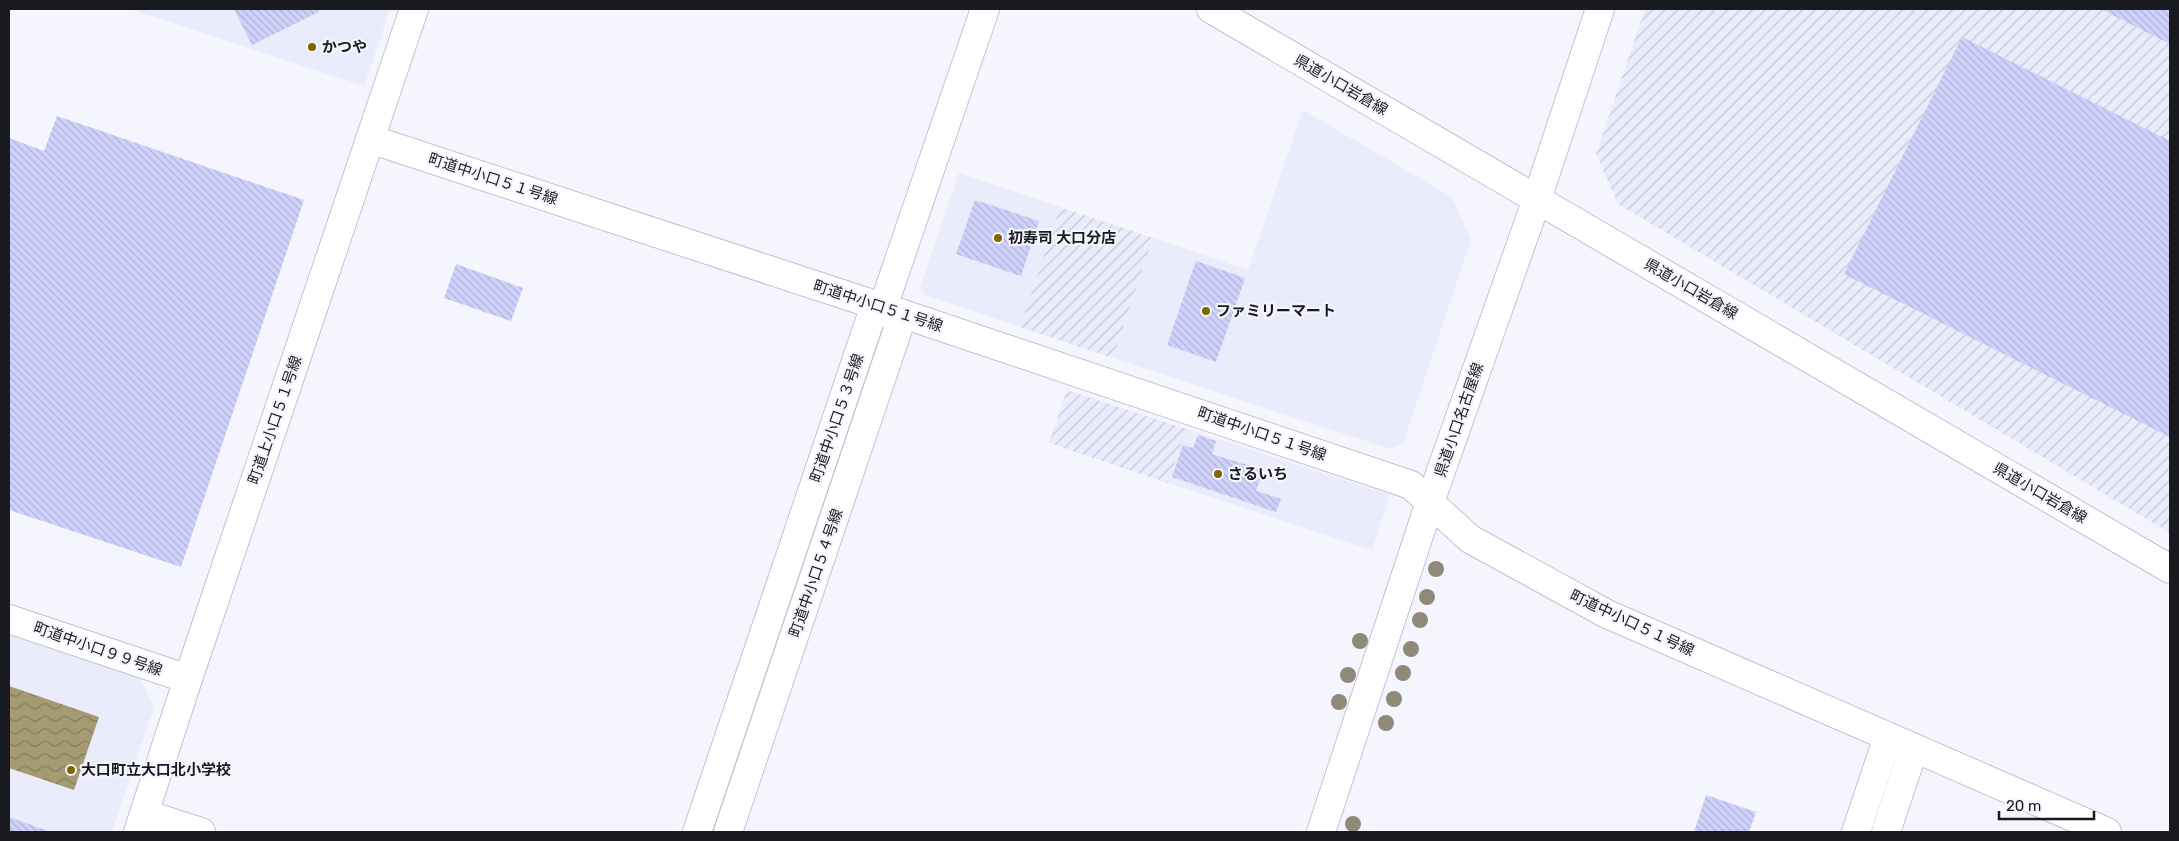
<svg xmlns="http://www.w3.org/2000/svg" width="2179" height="841" font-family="Rubik,'Noto Sans JP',sans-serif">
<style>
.built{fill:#eaebfb}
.industrial{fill:url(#industrial-furrows)}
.water{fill:url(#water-waves)}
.building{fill:url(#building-back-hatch)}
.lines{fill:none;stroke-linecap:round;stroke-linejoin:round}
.street-casing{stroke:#c1c2d4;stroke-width:30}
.secondary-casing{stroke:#c1c2d4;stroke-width:30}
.street{stroke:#fff;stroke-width:28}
.secondary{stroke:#fff;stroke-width:28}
.tree{fill:#8e8979}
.poi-dot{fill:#7f6700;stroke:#f5f5fd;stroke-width:2}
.labels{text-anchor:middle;stroke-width:4.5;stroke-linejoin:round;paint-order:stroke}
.poi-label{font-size:15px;font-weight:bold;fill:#191920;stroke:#f5f5fd;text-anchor:start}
.street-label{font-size:15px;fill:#191920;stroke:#f5f5fd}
</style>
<defs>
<pattern id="industrial-furrows" width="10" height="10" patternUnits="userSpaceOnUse" patternTransform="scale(1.25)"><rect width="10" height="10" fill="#eaebfb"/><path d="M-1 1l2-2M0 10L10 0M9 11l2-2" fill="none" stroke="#c8c9d7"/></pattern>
<pattern id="water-waves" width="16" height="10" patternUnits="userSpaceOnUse" patternTransform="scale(1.25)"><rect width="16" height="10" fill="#a69a72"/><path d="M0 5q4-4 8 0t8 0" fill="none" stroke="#867d5d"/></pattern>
<pattern id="building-back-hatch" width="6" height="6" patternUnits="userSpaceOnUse" patternTransform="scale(1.25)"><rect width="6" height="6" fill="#ced1fa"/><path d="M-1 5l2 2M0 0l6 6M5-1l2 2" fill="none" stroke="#b0b3d6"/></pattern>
</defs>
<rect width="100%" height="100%" fill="#f5f5fd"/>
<!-- built -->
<path class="built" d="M 130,9 L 390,9 L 364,86 Z
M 1303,110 L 1452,197 L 1471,240 L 1403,443 L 1390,449 L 1113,358 L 1153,238 L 1248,270 Z
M 959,173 L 1060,207 L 1020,327 L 925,295 L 920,288 Z
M 1186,429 L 1390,495 L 1372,550 L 1168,483 Z
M 9,632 L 139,676 L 154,707 L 112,832 L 9,832 Z"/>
<!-- industrial -->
<path class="industrial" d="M 1645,9 L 2170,9 L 2170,533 L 1618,204 L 1596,154 Z
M 1060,207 L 1153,238 L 1113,358 L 1020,327 Z
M 1067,390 L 1186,429 L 1168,483 L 1049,443 Z"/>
<!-- water -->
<path class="water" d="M 9,686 L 99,717 L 74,790 L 9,768 Z"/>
<!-- building -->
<path class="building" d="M 234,9 L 317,9 L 319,12 L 252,45 Z
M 2101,9 L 2170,9 L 2170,44 Z
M 1962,37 L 2170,141 L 2170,437 L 1844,274 Z
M 57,116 L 304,200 L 181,567 L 9,510 L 9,138 L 44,151 Z
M 975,200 L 1039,221 L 1021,276 L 956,254 Z
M 1196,261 L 1245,278 L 1216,362 L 1167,345 Z
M 456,264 L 523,288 L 511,321 L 444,298 Z
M 1198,435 L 1216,441 L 1212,454 L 1263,470 L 1256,491 L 1281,499 L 1276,512 L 1172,477 L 1183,445 L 1193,448 Z
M 1706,795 L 1756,812 L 1749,832 L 1694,832 Z
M 9,817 L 51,832 L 9,832 Z"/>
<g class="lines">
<!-- street casing -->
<g class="street-casing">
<path id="street" d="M 370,139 L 903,314 L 1411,485 L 1470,539 L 1607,614 L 2107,832
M 9,619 L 188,679
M 145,814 L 201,832
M 138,832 L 188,679 L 414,9
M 697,832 L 870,320 L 883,307 L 985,9
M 728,832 L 903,314
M 1856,832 L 1888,737
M 1886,832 L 1914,748"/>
</g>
<!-- secondary casing -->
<g class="secondary-casing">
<path id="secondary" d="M 1211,9 L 2170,569
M 1321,832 L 1430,502 L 1537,199 L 1600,9"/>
</g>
<!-- street -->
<use href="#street" class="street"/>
<!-- secondary -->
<use href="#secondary" class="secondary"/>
</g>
<!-- trees -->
<g class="tree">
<circle cx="1436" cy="569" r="8"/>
<circle cx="1427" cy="597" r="8"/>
<circle cx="1420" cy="620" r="8"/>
<circle cx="1360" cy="641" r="8"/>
<circle cx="1411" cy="649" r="8"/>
<circle cx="1403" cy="673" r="8"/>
<circle cx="1348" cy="675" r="8"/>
<circle cx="1394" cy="699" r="8"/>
<circle cx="1339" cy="702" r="8"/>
<circle cx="1386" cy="723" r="8"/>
<circle cx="1353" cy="824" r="8"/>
</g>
<!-- markers -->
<g class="poi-dot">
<circle cx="312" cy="47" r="5"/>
<circle cx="998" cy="238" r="5"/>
<circle cx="1206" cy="311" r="5"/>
<circle cx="1218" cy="474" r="5"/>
<circle cx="71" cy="770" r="5"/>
</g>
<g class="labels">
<!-- poi labels -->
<g class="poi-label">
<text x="322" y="52">かつや</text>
<text x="1008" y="243">初寿司 大口分店</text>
<text x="1216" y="316">ファミリーマート</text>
<text x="1228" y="479">さるいち</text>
<text x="81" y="775">大口町立大口北小学校</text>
</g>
<!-- street labels -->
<g class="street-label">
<text transform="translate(1341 85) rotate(30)" y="5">県道小口岩倉線</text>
<text transform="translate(493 179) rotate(18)" y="5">町道中小口５１号線</text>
<text transform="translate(1691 289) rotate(30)" y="5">県道小口岩倉線</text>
<text transform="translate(878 306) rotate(18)" y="5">町道中小口５１号線</text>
<text transform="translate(837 418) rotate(-71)" y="5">町道中小口５３号線</text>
<text transform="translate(275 420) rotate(-71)" y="5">町道上小口５１号線</text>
<text transform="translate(1459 420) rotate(-71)" y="5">県道小口名古屋線</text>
<text transform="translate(1262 434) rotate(19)" y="5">町道中小口５１号線</text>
<text transform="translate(2040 493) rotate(30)" y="5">県道小口岩倉線</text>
<text transform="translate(816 573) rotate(-71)" y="5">町道中小口５４号線</text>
<text transform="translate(1632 623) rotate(25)" y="5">町道中小口５１号線</text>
<text transform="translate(98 649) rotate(19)" y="5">町道中小口９９号線</text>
</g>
</g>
<!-- border -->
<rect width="2179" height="841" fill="none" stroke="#191920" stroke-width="20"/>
<!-- scale -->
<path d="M1999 811v8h95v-8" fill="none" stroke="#191920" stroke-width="2.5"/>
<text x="2006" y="811" font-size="15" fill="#191920" stroke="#f5f5fd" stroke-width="4" paint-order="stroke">20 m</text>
</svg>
